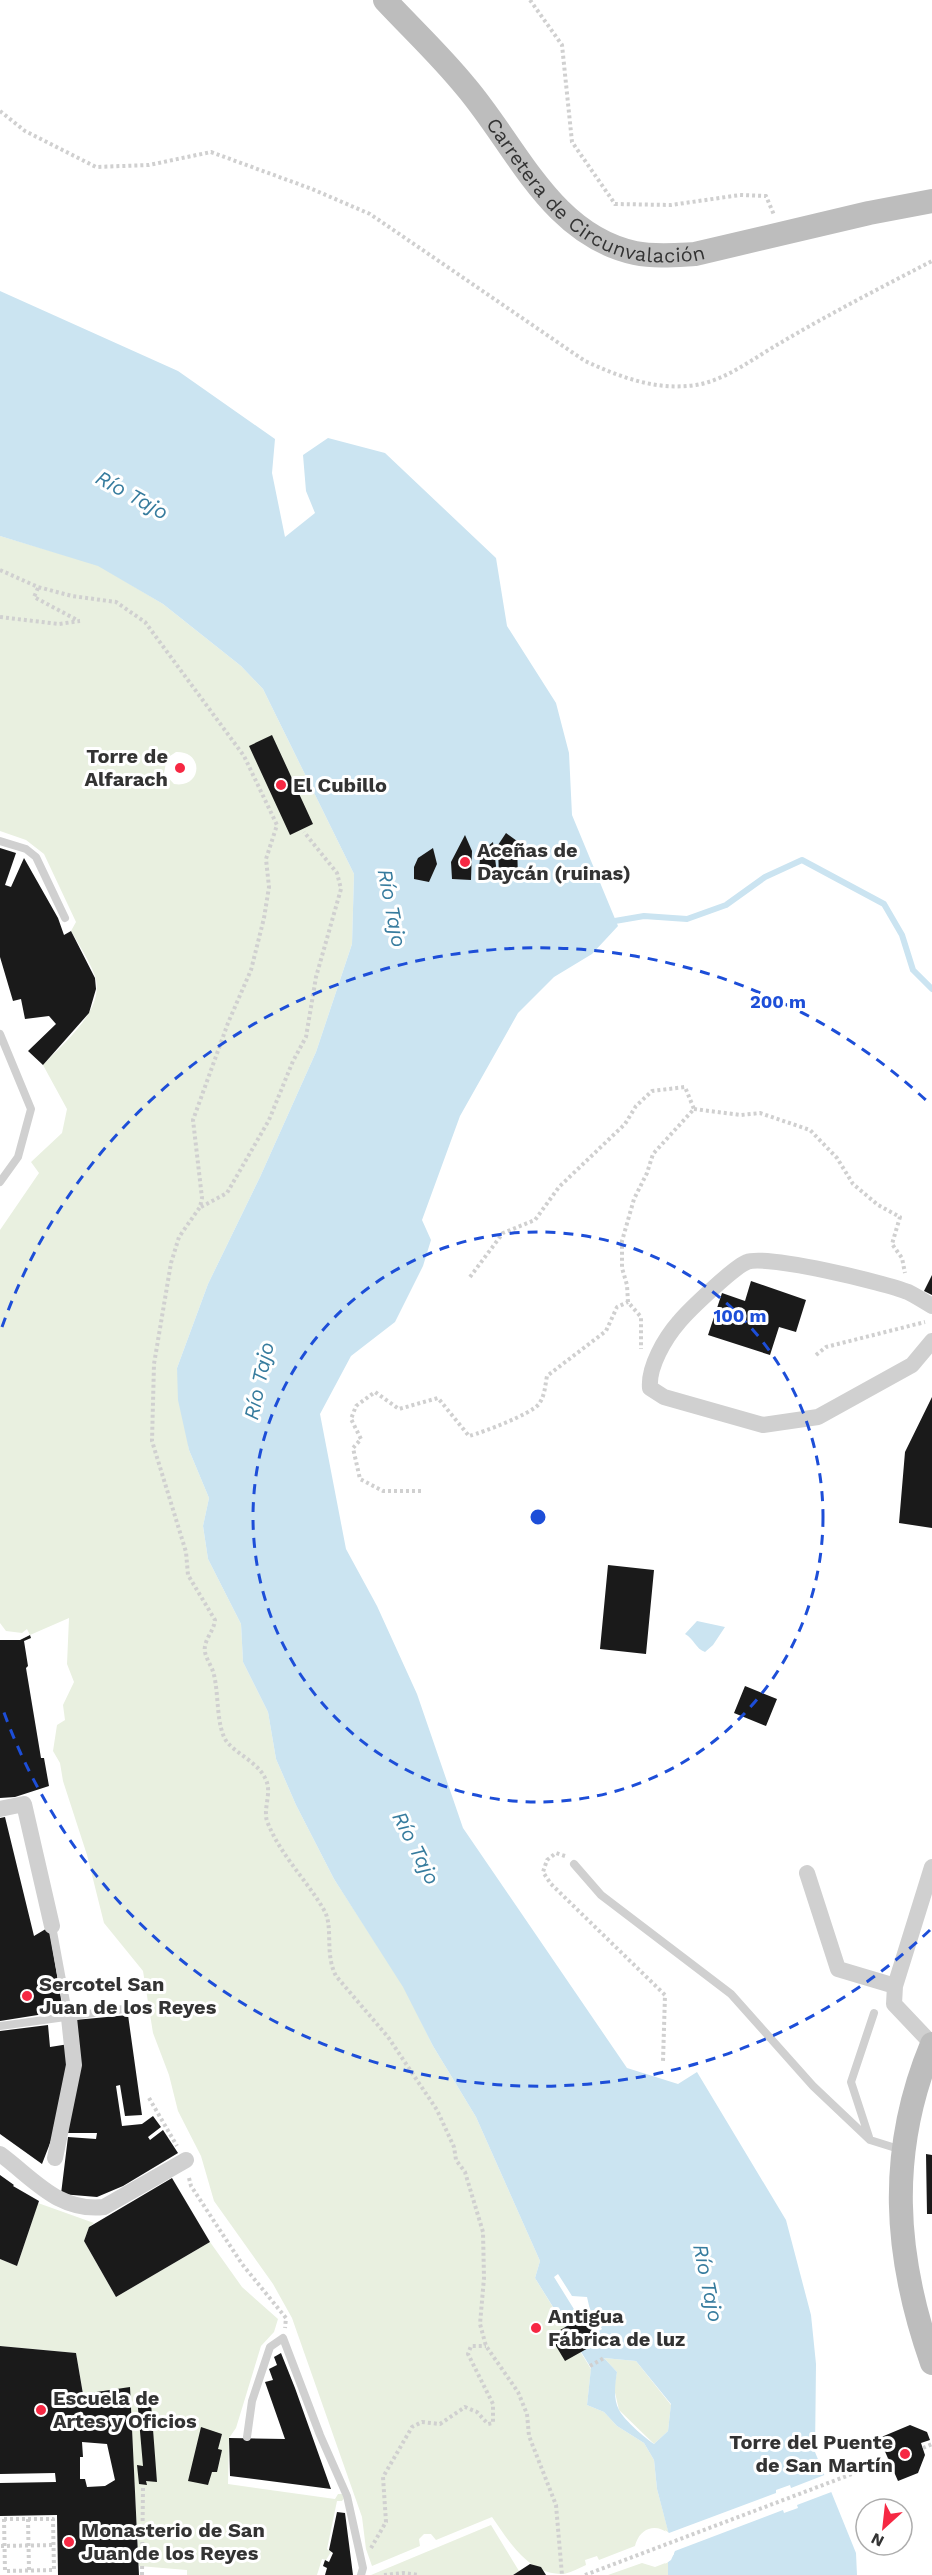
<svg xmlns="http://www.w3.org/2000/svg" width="932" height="2575" font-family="'Work Sans',sans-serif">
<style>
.green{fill:#e9f0e0;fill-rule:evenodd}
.water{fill:#cbe4f1;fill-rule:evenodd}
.pier{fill:#fff}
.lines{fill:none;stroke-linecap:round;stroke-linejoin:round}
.stream{stroke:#cbe4f1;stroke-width:6}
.building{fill:#1a1a1a;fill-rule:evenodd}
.path{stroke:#d0d0d0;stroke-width:4;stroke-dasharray:3 3;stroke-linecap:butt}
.service{stroke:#d0d0d0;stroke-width:8}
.minor{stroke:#d0d0d0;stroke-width:16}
.secondary{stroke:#bdbdbd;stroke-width:24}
.ring{fill:none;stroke:#1d4ed8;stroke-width:3;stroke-dasharray:10 8}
.poi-dot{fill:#f62843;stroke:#fff;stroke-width:2}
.labels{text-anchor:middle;stroke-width:6;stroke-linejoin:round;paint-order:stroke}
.street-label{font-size:20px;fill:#333;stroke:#fff}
.poi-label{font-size:20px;font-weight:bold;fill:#333;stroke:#fff;text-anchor:start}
.water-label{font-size:21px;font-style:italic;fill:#377c9e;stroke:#fff}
.centre{fill:#1d4ed8;stroke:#fff;stroke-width:3}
.ring-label{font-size:18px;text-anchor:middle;font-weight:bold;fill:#1d4ed8;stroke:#fff;stroke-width:6;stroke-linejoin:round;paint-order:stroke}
</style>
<rect width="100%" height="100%" fill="#fff"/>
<!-- green -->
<path class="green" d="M 0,536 L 98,565 L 163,604 L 241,666 L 263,689 L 354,874 L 352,944 L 316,1052 L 260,1177 L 208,1284 L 177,1368 L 189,1450 L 209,1498 L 203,1526 L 208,1559 L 241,1624 L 243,1662 L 268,1712 L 276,1759 L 296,1805 L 334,1879 L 404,1987 L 433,2046 L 476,2117 L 540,2261 L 535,2278 L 591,2369 L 587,2405 L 604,2412 L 617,2426 L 644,2443 L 654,2460 L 657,2489 L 669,2534 C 655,2522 639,2529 635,2546 L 599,2560 L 597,2556 L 585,2560 L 586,2565 C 579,2568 572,2572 564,2574 C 528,2575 509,2541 492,2517 L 436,2540 L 431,2534 L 424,2534 L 419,2539 L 420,2546 L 372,2566 L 366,2549 L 362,2517 L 292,2318 L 273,2284 L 214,2201 L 201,2156 L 178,2111 L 169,2075 L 153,2033 L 143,1971 L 104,1923 L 87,1855 L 63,1781 L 60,1763 L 53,1751 L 57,1725 L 65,1720 L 63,1705 L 74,1682 L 67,1664 L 69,1618 L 30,1635 L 27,1629 L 22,1633 L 6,1631 L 0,1623 L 0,1230 L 39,1173 L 31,1162 L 62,1133 L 67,1109 L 43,1065 C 63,1043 106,1010 95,976 C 89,960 79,945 71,931 L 76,922 L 44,854 L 26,840 L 0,831 ZM 176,752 C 205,751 202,789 174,784 L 164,773 L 167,758 Z
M 38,2203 L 94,2223 L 89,2227 L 84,2241 L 116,2297 L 210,2242 L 242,2287 L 278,2319 L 274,2332 L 261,2346 L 236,2428 L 229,2438 L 228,2484 L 335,2499 L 338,2494 L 342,2494 L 344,2498 L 342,2501 L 337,2501 L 327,2549 L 331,2552 L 326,2560 L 322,2559 L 317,2575 L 187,2575 L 187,2570 L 139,2566 L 134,2476 L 83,2394 L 76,2353 L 0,2346 L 0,2259 L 17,2266 Z
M 604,2358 L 636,2361 L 671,2405 L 668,2431 L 654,2444 L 619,2410 L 614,2388 L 617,2372 Z
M 491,2525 L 519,2571 L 513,2575 L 371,2575 Z
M 668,2562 L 668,2575 L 608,2575 L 642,2563 L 655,2567 Z"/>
<!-- water -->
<path class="water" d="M 0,291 L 178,371 L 275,439 L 272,473 L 285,537 L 315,513 L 306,491 L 303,455 L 328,438 L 385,453 L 496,558 L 507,626 L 556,703 L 569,753 L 572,815 L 618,926 L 592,954 L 554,977 L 518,1013 L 460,1116 L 422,1220 L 431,1240 L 423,1266 L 395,1322 L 351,1356 L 320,1414 L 346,1549 L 377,1606 L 417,1694 L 463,1828 L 627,2068 L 678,2084 L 697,2072 L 786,2220 L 811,2315 L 816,2364 L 815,2452 L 856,2553 L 857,2575 L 668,2575 L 668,2562 L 674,2554 L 657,2489 L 654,2460 L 644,2443 L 617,2426 L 604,2412 L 587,2405 L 591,2368 L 535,2278 L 540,2261 L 476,2117 L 433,2046 L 403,1987 L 334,1879 L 296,1805 L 276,1759 L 268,1712 L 243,1662 L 241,1624 L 208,1559 L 203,1526 L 209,1498 L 189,1450 L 178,1400 L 177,1368 L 208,1284 L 260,1177 L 316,1052 L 352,944 L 354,874 L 263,689 L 241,666 L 163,604 L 98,566 L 0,536 ZM 558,2274 L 572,2296 L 587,2297 L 590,2310 L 602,2329 L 594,2334 L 599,2342 L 595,2343 L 554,2277 ZM 604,2358 L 636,2361 L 671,2404 L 668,2431 L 654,2444 C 645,2438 624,2420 619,2410 C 613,2399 615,2384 617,2372 Z
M 697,1621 L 725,1627 L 713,1645 L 705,1652 C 696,1649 694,1639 685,1634 Z"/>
<!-- pier -->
<path class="pier" d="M 827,2474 L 834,2491 L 797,2505 L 798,2508 L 784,2513 L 783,2510 L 675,2551 L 671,2560 L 665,2564 L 672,2551 L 665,2530 L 669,2533 L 776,2493 L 776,2490 L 790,2485 L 791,2488 Z"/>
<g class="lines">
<!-- stream -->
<path class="stream" d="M 609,922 L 644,916 L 687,919 L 726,905 L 765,877 L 802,860 L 884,904 L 902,935 L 913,970 L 932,989"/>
</g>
<!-- building -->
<path class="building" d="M 272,735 L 313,824 L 290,835 L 249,746 Z
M 506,833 L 517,841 L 518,880 L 499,880 L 498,845 Z
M 465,835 L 472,851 L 471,880 L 452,879 L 451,862 Z
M 493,842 L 496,866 L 491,880 L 477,881 L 481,852 Z
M 0,848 L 16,853 L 5,885 L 11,887 L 24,858 L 58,918 L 64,935 L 71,931 L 95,978 L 96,989 L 89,1013 L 43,1065 L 28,1051 L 56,1024 L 49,1016 L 25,1019 L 21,999 L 13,1001 L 0,957 Z
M 433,848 L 437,864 L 429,882 L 414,879 L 414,867 L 418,858 Z
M 932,1275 L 932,1295 L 924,1291 Z
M 751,1281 L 806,1300 L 796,1332 L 779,1327 L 770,1355 L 708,1335 L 722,1293 L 745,1301 Z
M 932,1397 L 932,1528 L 899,1523 L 905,1452 Z
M 608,1565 L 654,1570 L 646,1654 L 600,1649 Z
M 30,1635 L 31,1638 L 24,1641 L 28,1666 L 26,1668 L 41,1758 L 44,1758 L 49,1786 L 15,1797 L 0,1798 L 0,1640 L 20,1640 Z
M 745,1686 L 777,1699 L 766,1726 L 734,1713 Z
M 5,1817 L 34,1936 L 49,1927 L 63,2011 L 0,2021 L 0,1818 Z
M 128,2015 L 142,2115 L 125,2116 L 120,2085 L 116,2086 L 122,2126 L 142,2124 L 153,2116 L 161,2127 L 148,2137 L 150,2140 L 163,2130 L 178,2153 L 123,2186 L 97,2197 L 61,2194 L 68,2137 L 96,2139 L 97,2133 L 68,2133 L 75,2020 Z
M 48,2025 L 50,2047 L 69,2044 L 71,2066 L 52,2138 L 42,2164 L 0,2134 L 0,2031 Z
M 926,2154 L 932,2155 L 932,2214 L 927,2214 Z
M 0,2175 L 14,2185 L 13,2186 L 39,2201 L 17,2266 L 0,2259 Z
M 172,2178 L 210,2242 L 116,2297 L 84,2241 L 89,2227 Z
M 584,2316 L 599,2342 L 565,2361 L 550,2336 Z
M 0,2346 L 76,2353 L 83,2394 L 130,2387 L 139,2575 L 58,2575 L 57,2515 L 0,2516 L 0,2483 L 56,2482 L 55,2473 L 0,2474 ZM 82,2442 L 107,2444 L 115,2480 L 105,2486 L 87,2487 L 85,2479 L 80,2479 L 80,2457 L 83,2457 Z
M 281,2353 L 295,2388 L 331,2489 L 230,2476 L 229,2438 L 285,2439 L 265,2382 L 273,2380 L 269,2369 L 277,2365 L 274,2357 Z
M 137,2397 L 151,2403 L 157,2482 L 146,2481 L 147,2485 L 139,2484 L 137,2465 L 143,2466 Z
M 910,2425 L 927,2432 L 930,2440 L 921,2443 L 925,2455 L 918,2473 L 898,2481 L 879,2438 Z
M 201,2427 L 222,2434 L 218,2449 L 222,2450 L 217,2472 L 212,2472 L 208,2485 L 188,2481 Z
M 337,2512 L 345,2513 L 353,2575 L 325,2575 L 327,2568 L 323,2566 L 325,2560 L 329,2562 L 333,2553 L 329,2550 Z
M 530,2564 L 541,2567 L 546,2575 L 513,2575 Z"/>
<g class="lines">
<!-- path -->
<path class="path" d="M 530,0 L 562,45 L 572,142 L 615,204 L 671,205 L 740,195 L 766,196 L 774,215
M 0,111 L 25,131 L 96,167 L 149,165 L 211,152 L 312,189 L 370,214 L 585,361 C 620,377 656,391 696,385 C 727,380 755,357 782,342 C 831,313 882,287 932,261
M 0,570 L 38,587 L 72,596 L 116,602 L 145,622 L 244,756 L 277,825 L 266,859 L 269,887 L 264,918 L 251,970 L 228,1023 L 193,1120 L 202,1198 L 200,1207 L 179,1237 L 171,1263 L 154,1364 L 152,1441 L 186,1552 L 188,1575 L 215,1620 C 214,1630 207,1636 205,1646 C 203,1656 212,1665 214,1675 C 219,1695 216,1727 227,1742 C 238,1755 259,1763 266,1780 C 272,1793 263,1808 267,1821 C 280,1855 306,1879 324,1910 C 334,1927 324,1953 336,1976 L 388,2037 L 437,2110 L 454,2147 L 456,2160 L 465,2172 L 483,2232 L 484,2278 L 480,2324 L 486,2346 L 518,2392 L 527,2414 L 529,2436 L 556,2505 L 562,2575
M 38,588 L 34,597 L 79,621
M 0,617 L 59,624 L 80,621
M 694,1109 L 741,1115 L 760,1113 L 810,1130 L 837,1158 L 853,1184 L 878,1205 L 900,1217 L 892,1244 L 902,1258 L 905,1273
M 201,1207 L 227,1193 L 269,1120 L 293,1061 L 306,1037 L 316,977 L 341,889 L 337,873 L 304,832
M 470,1277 L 503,1233 L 535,1220 L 559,1187 L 625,1124 L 636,1106 L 652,1091 L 685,1087 L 694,1109 L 653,1154 L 647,1173 L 634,1199 L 622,1241 L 622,1268 L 627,1285 L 628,1302 L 641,1317 L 641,1349
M 816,1355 L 826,1347 L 925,1322
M 421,1491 L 383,1491 L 360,1479 L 353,1448 L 361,1439 L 351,1419 L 356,1406 L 375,1392 L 399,1409 L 438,1398 L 469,1436 C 484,1432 531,1414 539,1404 C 545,1395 545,1386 547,1376 L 606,1331 L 617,1307 L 628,1302
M 565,1856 L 556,1853 L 547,1860 L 543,1872 L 551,1884 L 665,1995 L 663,2061
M 149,2098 L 177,2146
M 189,2178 L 191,2186 L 242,2264 L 286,2318 L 285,2328
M 590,2366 L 604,2358
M 923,2448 L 932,2444
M 4,2519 L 53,2519 L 54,2570 L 5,2571 Z
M 28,2519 L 29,2570
M 1,2546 L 54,2545
M 371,2548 L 386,2522 L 383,2477 L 412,2427 L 422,2422 L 440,2424 L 465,2407 L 477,2412 L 488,2424 L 493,2423 L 493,2404 L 468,2354 L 471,2346 L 486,2346
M 142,2575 L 143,2488
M 384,2575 L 403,2573 L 419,2575
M 585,2575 L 889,2460"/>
<!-- service -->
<path class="service" d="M 0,841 L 26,849 L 36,857 L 65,918
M 0,1034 L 31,1109 L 18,1157 L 0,1182
M 574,1864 L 601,1895 L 731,1994 L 813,2086 L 870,2140 L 902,2150
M 52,1926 L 69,2018
M 0,2026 L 138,2007
M 869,2137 L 851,2082 L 874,2013
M 247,2437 L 252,2401 L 270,2347 L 283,2338 L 320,2435 L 347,2496 L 363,2568 L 361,2575"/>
<!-- minor -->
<path class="minor" d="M 932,1306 C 924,1301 916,1296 908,1292 C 886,1283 766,1254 747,1262 C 734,1267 689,1310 679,1322 C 665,1338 648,1367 650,1388 L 664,1397 L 763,1425 L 818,1417 L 912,1365 L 932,1341
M 0,1809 L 24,1804 L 52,1926
M 932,1867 L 895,1986 L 894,2004 L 932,2044
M 807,1873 L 838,1969 L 895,1986
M 0,2154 C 34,2179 58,2212 104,2207 L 186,2160
M 55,2158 L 74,2065 L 69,2018"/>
<!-- secondary -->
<g class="secondary">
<path id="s1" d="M 385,0 C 412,29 441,56 466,87 C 517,147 551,235 635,253 C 655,257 676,255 695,254 L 869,213 L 932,201"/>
<path d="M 932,2044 C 887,2152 894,2255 932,2363"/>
</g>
</g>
<!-- distance rings -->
<g class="ring">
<circle cx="538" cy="1517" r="285"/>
<path d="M930 1930A569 569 0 0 1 2 1707M2 1327A569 569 0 0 1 930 1104"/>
</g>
<!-- markers -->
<g class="poi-dot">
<circle cx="180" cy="768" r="6"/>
<circle cx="281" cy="785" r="6"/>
<circle cx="465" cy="862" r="6"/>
<circle cx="27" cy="1996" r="6"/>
<circle cx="536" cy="2328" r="6"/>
<circle cx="41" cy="2410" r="6"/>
<circle cx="905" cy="2454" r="6"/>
<circle cx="69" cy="2542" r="6"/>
</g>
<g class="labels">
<!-- street labels -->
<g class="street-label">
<text dy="7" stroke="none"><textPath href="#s1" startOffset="296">Carretera de Circunvalación</textPath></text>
</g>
<!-- poi labels -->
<g class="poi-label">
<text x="168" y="763" text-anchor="end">Torre de<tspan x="168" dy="23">Alfarach</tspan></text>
<text x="293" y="792">El Cubillo</text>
<text x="477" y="857">Aceñas de<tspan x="477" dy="23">Daycán (ruinas)</tspan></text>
<text x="39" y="1991">Sercotel San<tspan x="39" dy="23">Juan de los Reyes</tspan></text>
<text x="548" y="2323">Antigua<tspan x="548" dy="23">Fábrica de luz</tspan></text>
<text x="53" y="2405">Escuela de<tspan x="53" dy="23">Artes y Oficios</tspan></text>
<text x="893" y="2449" text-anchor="end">Torre del Puente<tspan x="893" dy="23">de San Martín</tspan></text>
<text x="81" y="2537">Monasterio de San<tspan x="81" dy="23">Juan de los Reyes</tspan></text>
</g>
<!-- water labels -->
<g class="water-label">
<text transform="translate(132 495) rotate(29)" y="7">Río Tajo</text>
<text transform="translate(392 908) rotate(79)" y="7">Río Tajo</text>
<text transform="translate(259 1381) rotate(-78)" y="7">Río Tajo</text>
<text transform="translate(416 1848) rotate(63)" y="7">Río Tajo</text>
<text transform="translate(708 2283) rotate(78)" y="7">Río Tajo</text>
</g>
</g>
<circle cx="538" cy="1517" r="9" class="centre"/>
<g class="ring-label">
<text x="778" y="1008">200 m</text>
<text x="740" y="1322">100 m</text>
</g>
<!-- north arrow -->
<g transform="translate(884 2527) rotate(207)"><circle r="28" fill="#ffffff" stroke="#adadad" stroke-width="1.5"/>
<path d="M0-4.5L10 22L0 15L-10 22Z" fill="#f62843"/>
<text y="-9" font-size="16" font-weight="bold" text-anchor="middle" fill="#333333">N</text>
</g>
</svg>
